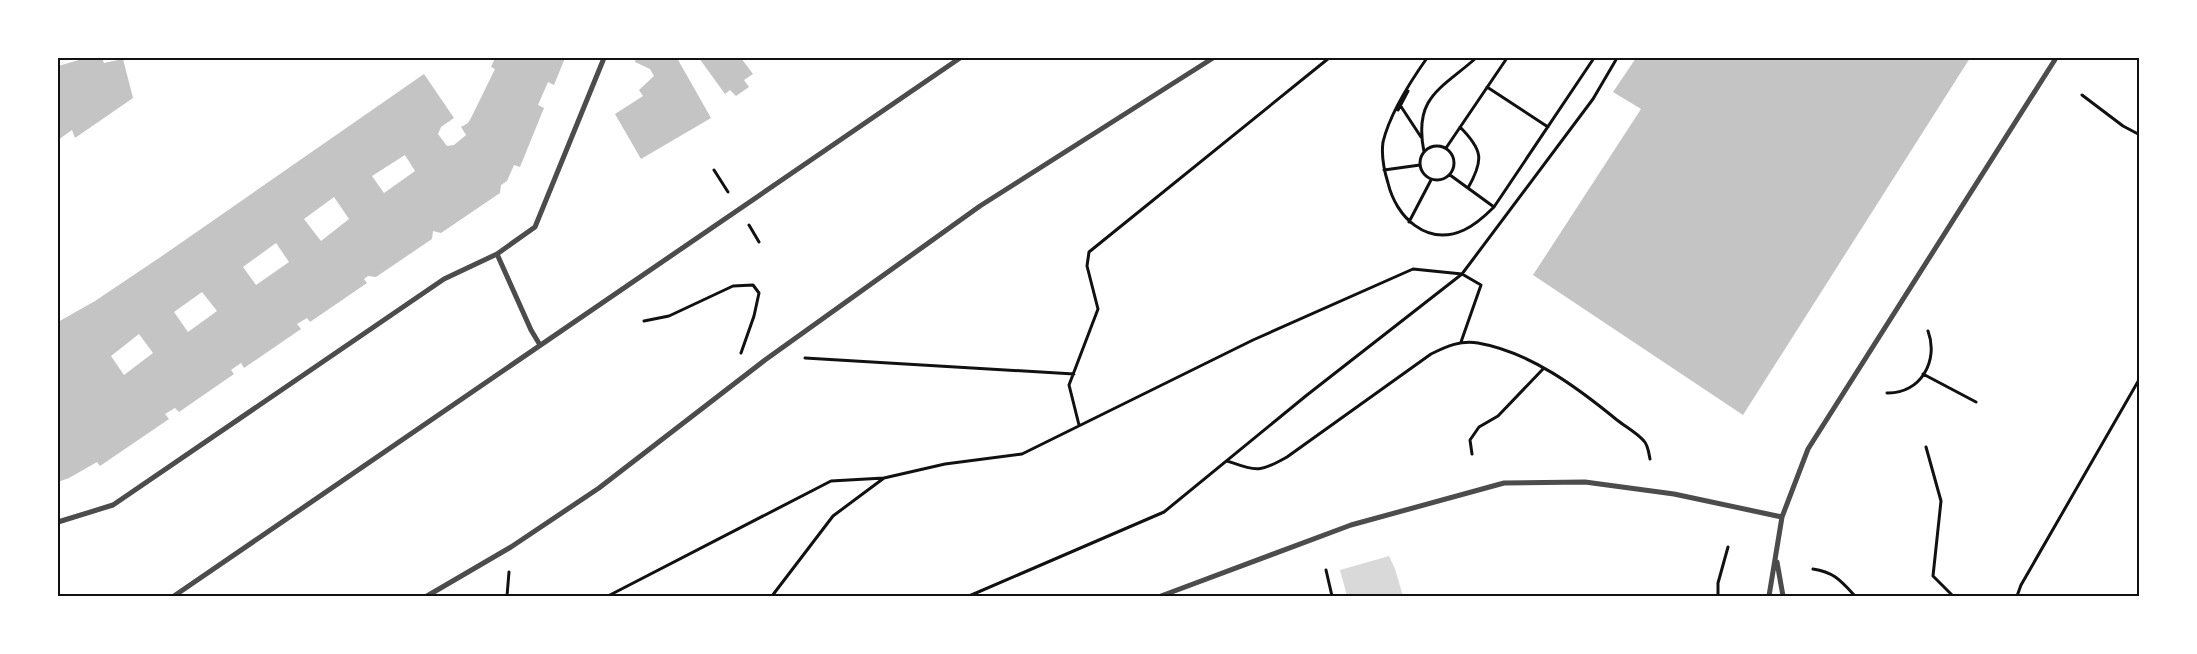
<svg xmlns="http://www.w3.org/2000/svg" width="2197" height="654" font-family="'Asap Condensed',sans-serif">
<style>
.water{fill:#d9d9d9}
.building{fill:#c4c4c4;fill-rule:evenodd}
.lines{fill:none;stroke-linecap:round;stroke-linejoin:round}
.path{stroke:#111;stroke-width:3}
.minor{stroke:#4c4c4c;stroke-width:5}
.neatline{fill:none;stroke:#111;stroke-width:2}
</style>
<rect width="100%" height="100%" fill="#fff"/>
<!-- water -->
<path class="water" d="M 1389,556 L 1395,569 L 1403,596 L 1347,596 L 1340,570 Z"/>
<!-- building -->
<path class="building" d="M 79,58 L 102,58 L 104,63 L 123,59 L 133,98 L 75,138 L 72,130 L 58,140 L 58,66 L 79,60 Z
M 495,58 L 565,58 L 554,85 L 548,82 L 545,89 L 538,105 L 544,108 L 520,167 L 514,165 L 507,181 L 501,185 L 500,193 L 441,233 L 433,231 L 432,239 L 376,277 L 368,276 L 364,279 L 367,283 L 310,322 L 307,318 L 297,324 L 301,329 L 244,368 L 241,363 L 231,370 L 234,374 L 179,412 L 175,408 L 165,414 L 169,419 L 100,466 L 97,462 L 69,478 L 58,482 L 58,322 L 95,301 L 162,256 L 424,74 L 454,118 L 441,127 L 438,134 L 447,146 L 454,145 L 466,135 L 461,127 L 468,123 L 472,116 L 495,69 L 491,67 ZM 405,155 L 415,171 L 384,193 L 372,176 ZM 334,197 L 349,219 L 321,241 L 304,219 ZM 276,243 L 289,262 L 256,285 L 243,267 ZM 202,292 L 217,311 L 188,332 L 174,312 ZM 139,334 L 153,353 L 124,375 L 111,356 Z
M 636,58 L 677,58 L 711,118 L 641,159 L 615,114 L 643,96 L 639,90 L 654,76 L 650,69 L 635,62 Z
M 699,58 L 741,58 L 753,74 L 744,80 L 749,87 L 736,96 L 730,90 L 725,94 Z
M 1636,58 L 1970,58 L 1743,415 L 1533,275 L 1641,109 L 1613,92 Z"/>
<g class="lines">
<!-- path -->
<path class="path" d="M 1427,58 C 1410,82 1390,113 1383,142 C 1381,156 1384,170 1388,183 C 1396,217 1427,247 1464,230 C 1475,225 1485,216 1494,207 L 1594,58
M 1487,87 L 1548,127
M 2082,95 L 2123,126 L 2140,135
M 1400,105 L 1421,137
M 1398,110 L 1408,91
M 1460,127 C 1483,150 1484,160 1468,188
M1420 163a17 17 0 1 1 34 0a17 17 0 1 1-34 0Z
M 1446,148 L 1507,58
M 1424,152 C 1413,97 1441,89 1476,58
M 714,170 L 728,192
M 1384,170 L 1420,165
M 1450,175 L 1494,207
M 1409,222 L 1431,180
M 749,225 L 759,242
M 644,321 L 669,316 L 733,286 L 753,285 L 759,293 L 754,316 L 741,353
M 805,358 L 1074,374
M 1923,374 L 1976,402
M 1887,393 C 1921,394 1939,360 1928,331
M 1079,425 L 1069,385 L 1098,309 L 1087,266 L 1089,252 L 1329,58
M 1926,447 L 1941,501 L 1933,576 L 1953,596
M 1472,454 L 1470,440 L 1479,427 L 1498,416 L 1543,369
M 1227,461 C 1257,471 1259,473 1287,457 L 1431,354 C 1447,346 1461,340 1478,343 C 1530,352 1578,388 1617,420 C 1626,427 1637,433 1644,441 C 1648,445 1649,454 1650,459
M 1813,569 C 1834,572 1841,581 1855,596
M 1326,570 L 1332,596
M 507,596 L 509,572
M 608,596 L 831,481 L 884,478
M 772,596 L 833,516 L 884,478 L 945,464 L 1022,454 L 1253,340 L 1413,269 L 1462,274 L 1481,285 L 1461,342
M 969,596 L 1164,512 L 1307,395 L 1462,274 L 1593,99 L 1617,58
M 1718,596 L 1718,583 L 1728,547
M 2017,596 L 2021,585 L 2140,378"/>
<!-- minor -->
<path class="minor" d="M 497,254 L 531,330 L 540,345
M 58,522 L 113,505 L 444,279 L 497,254 L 535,227 L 604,58
M 1777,562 L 1783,596
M 174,596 L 960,58
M 427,596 L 511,547 L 599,488 L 765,360 L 980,206 L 1213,58
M 1161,596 L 1351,525 L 1504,483 L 1585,482 L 1674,494 L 1782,517
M 1769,596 L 1782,517 L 1808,449 L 2056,58"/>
</g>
<!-- border -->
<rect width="2197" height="654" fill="none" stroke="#ffffff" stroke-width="118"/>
<rect x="59" y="59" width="2079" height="536" class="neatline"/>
</svg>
